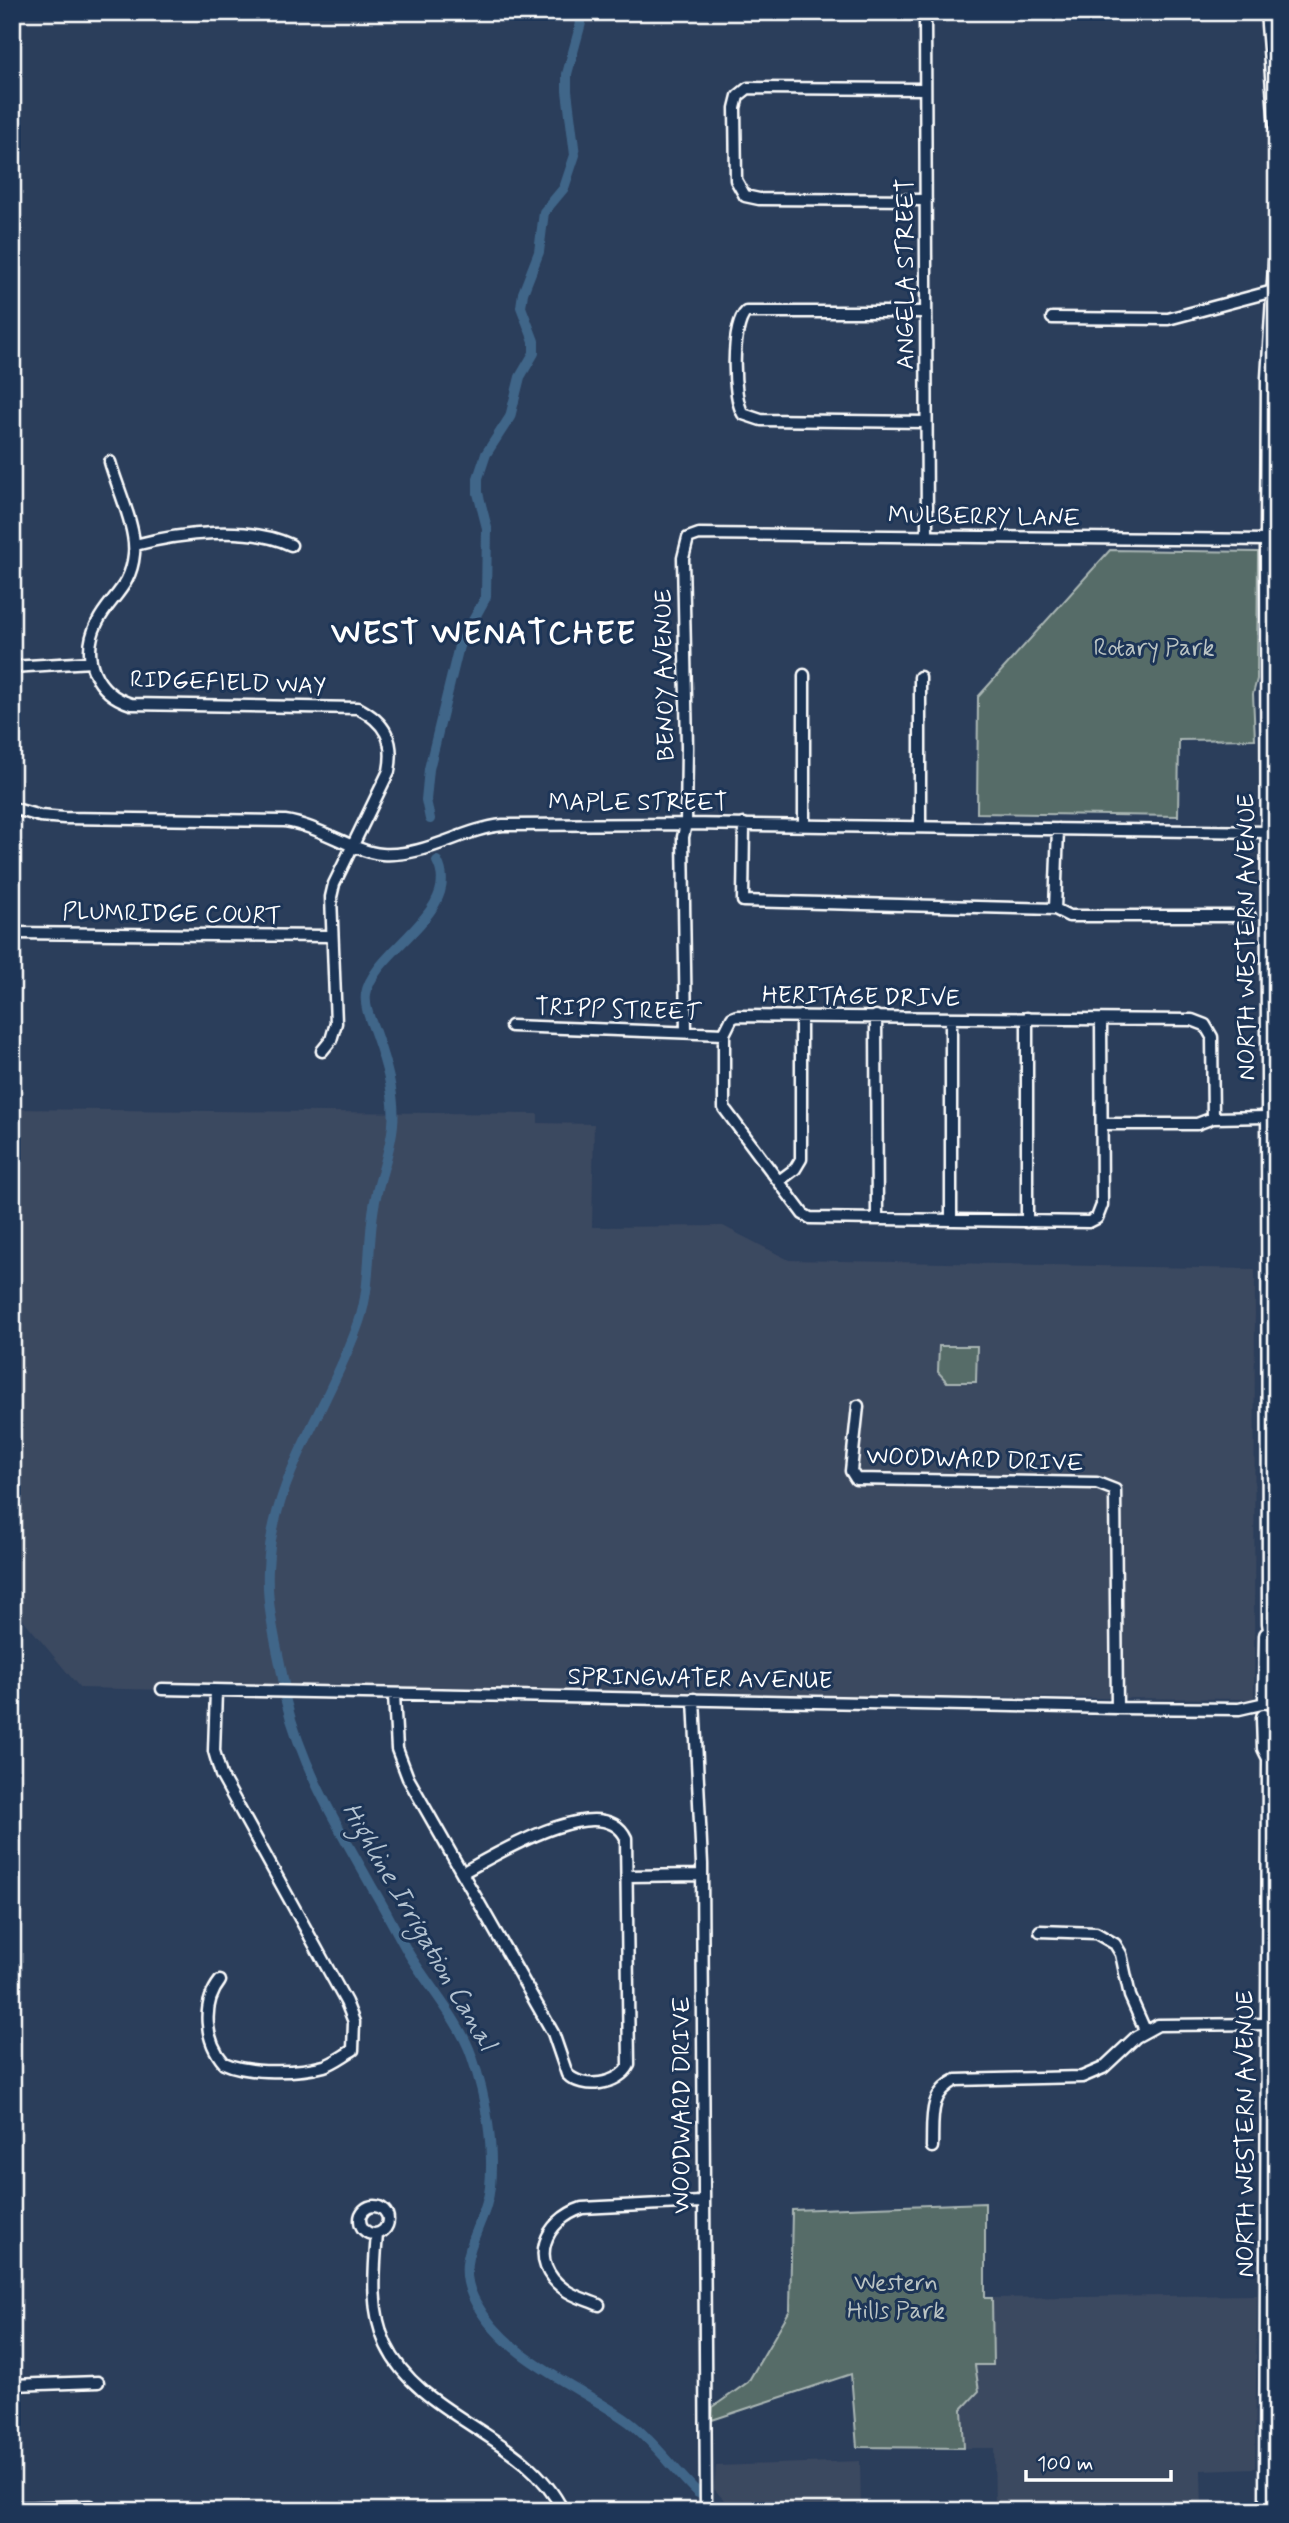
<svg xmlns="http://www.w3.org/2000/svg" width="1289" height="2523" font-family="Mynerve,sans-serif">
<style>
.built{fill:#3b4860}
.green{fill:#566c68;stroke:#aab6b4;stroke-width:2}
.lines{fill:none;stroke-linecap:round;stroke-linejoin:round}
.canal{stroke:#416689;stroke-width:10}
.street-casing{stroke:#fff;stroke-width:15}
.secondary-casing{stroke:#fff;stroke-width:19}
.street{stroke:#1d3557;stroke-width:10}
.secondary{stroke:#1d3557;stroke-width:14}
.labels{text-anchor:middle;stroke-width:6;stroke-linejoin:round;paint-order:stroke}
.street-label{font-size:24px;fill:#fff;stroke:#1d3557}
.park-label{font-size:24px;fill:#bbc4c3;stroke:#1d3557}
.water-label{font-size:26px;font-style:italic;fill:#b3c2d0;stroke:#1d3557}
.district-label{font-size:32px;font-weight:bold;letter-spacing:2px;fill:#fff;stroke:#1d3557}
</style>
<rect width="100%" height="100%" fill="#2b3e5b"/>
<filter id="ink" filterUnits="userSpaceOnUse"><feTurbulence type="fractalNoise" baseFrequency=".0143" numOctaves="2"/><feDisplacementMap in="SourceGraphic" scale="14" xChannelSelector="R" yChannelSelector="G"/><feConvolveMatrix kernelMatrix="1 2 1 2 8 2 1 2 1" color-interpolation-filters="sRGB"/></filter>
<g filter="url(#ink)">
<!-- built -->
<path class="built" d="M 12,1109 L 538,1114 L 538,1123 L 594,1124 L 592,1227 L 723,1226 L 789,1260 L 1255,1269 L 1254,1699 L 294,1693 L 80,1688 L 22,1618 L 12,1545 Z
M 1257,2295 L 1255,2468 L 1201,2470 L 1202,2511 L 995,2511 L 994,2448 L 964,2448 L 962,2409 L 979,2391 L 974,2365 L 993,2364 L 992,2298 Z
M 860,2461 L 861,2511 L 734,2511 L 714,2489 L 716,2466 Z"/>
<!-- green -->
<path class="green" d="M 1110,550 L 1258,552 L 1257,679 L 1253,694 L 1255,739 L 1179,740 L 1178,816 L 977,813 L 978,697 Z
M 939,1346 L 977,1346 L 976,1382 L 947,1382 L 938,1372 Z
M 985,2203 L 985,2298 L 992,2298 L 993,2365 L 975,2365 L 979,2391 L 962,2409 L 964,2448 L 857,2447 L 851,2374 L 712,2420 L 713,2407 L 748,2382 L 790,2310 L 792,2210 Z"/>
<g class="lines">
<!-- canal -->
<path class="canal" d="M 430,819 L 426,800 L 429,769 L 459,646 L 486,597 L 487,528 L 478,493 L 478,478 L 486,454 L 510,417 L 520,377 L 534,353 L 534,341 L 521,307 L 523,293 L 539,252 L 544,212 L 564,188 L 575,155 L 567,91 L 567,74 L 581,23 L 578,12
M 284,1684 C 277,1646 266,1608 268,1569 C 271,1479 331,1404 359,1322 C 372,1283 367,1240 375,1201 C 380,1175 391,1150 393,1124 C 396,1096 385,1061 376,1035 C 372,1023 364,1008 366,994 C 372,952 464,911 437,861
M 285,1698 C 304,1773 337,1824 373,1889 C 386,1910 396,1932 409,1954 C 428,1985 461,2023 472,2057 C 486,2097 494,2145 490,2187 C 486,2229 450,2257 476,2303 C 508,2361 578,2385 629,2422 C 651,2438 677,2473 698,2493
M 712,2505 L 719,2511"/>
<!-- street casing -->
<g class="street-casing">
<path id="street" d="M 925,12 L 927,535
M 1095,12 L 1117,12
M 924,89 L 748,88 L 738,96 L 735,108 L 736,180 L 745,196 L 759,199 L 926,200
M 926,312 L 746,312 C 731,326 732,397 743,414 L 761,420 L 926,422
M 1052,318 L 1168,319 L 1277,290
M 110,462 C 117,487 137,529 134,554 C 131,588 110,597 97,623 C 80,658 96,693 131,704 L 358,708 C 385,722 395,740 389,771 L 334,884 L 331,897 L 336,1023 L 331,1040 L 322,1051
M 135,545 C 180,533 248,525 291,545
M 12,667 L 91,662
M 920,677 L 920,827
M 12,808 L 40,816 L 64,818 L 285,821 C 320,826 354,852 382,854 C 426,857 462,829 503,825 L 686,824 L 1269,832
M 744,824 L 743,901 L 1055,909
M 804,825 L 804,675
M 1058,829 L 1055,909 L 1069,916 L 1250,916
M 12,933 L 330,936
M 876,1016 L 877,1219
M 951,1018 L 951,1220
M 1027,1018 L 1027,1222
M 1101,1020 L 1102,1205 L 1097,1218 L 1089,1222 L 810,1218 L 803,1214 L 724,1108 L 724,1034 L 732,1018 L 737,1016 L 1192,1020 L 1205,1025 L 1212,1037 L 1213,1118
M 511,1026 L 724,1034
M 686,1032 L 683,837 L 686,824 L 687,747 L 683,558 L 688,538 L 699,534 L 1268,540
M 1102,1124 L 1197,1124 L 1213,1118 L 1268,1117
M 779,1181 L 795,1169 L 801,1159 L 801,1016
M 858,1406 L 851,1471 L 856,1479 L 1097,1483 L 1115,1490 L 1117,1708
M 162,1689 L 1117,1708 L 1239,1709 L 1261,1704
M 216,1691 L 214,1751 L 221,1775 L 346,2002 L 354,2022 L 353,2050 C 344,2055 334,2063 324,2066 C 299,2073 247,2074 224,2063 C 205,2041 201,2005 220,1981
M 394,1695 L 397,1749 L 408,1778 L 553,2033 L 567,2074 C 582,2090 619,2085 629,2065 L 626,1838 C 603,1788 493,1856 462,1873
M 694,1699 L 702,1864 L 706,2511
M 627,1876 L 702,1875
M 1040,1931 L 1096,1933 L 1115,1944 L 1121,1954 L 1130,1996 L 1145,2030
M 932,2147 C 933,2119 928,2094 956,2080 L 1082,2077 L 1103,2068 L 1136,2037 L 1158,2025 L 1268,2024
M360 2220a14 14 0 1 1 28 0a14 14 0 1 1-28 0Z
M 377,2234 C 374,2271 370,2311 386,2345 C 421,2419 525,2433 563,2511
M 599,2305 C 588,2300 574,2297 564,2289 C 527,2262 545,2220 582,2208 L 701,2202
M 12,2385 L 98,2382
M 12,2508 L 90,2506"/>
</g>
<!-- secondary casing -->
<g class="secondary-casing">
<path id="secondary" d="M 1268,12 L 1277,126
M 1277,250 L 1269,378 L 1268,540 L 1270,1623 L 1277,1667
M 1277,1689 L 1277,1691
M 1266,1700 L 1267,1635
M 1264,1717 L 1265,1748 L 1270,1758 L 1267,2511
M 1270,1758 L 1275,1749 L 1277,1719"/>
</g>
<!-- street -->
<use href="#street" class="street"/>
<!-- secondary -->
<use href="#secondary" class="secondary"/>
</g>
</g>
<g class="labels">
<!-- street labels -->
<g class="street-label">
<text transform="translate(905 274) rotate(-90)" y="8">ANGELA STREET</text>
<text transform="translate(984 516) rotate(1)" y="8">MULBERRY LANE</text>
<text transform="translate(664 675) rotate(-91)" y="8">BENOY AVENUE</text>
<text transform="translate(228 682) rotate(2)" y="8">RIDGEFIELD WAY</text>
<text x="638" y="810">MAPLE STREET</text>
<text transform="translate(172 913) rotate(1)" y="8">PLUMRIDGE COURT</text>
<text transform="translate(1246 937) rotate(-90)" y="8">NORTH WESTERN AVENUE</text>
<text transform="translate(861 996) rotate(1)" y="8">HERITAGE DRIVE</text>
<text transform="translate(618 1009) rotate(2)" y="8">TRIPP STREET</text>
<text transform="translate(975 1459) rotate(2)" y="8">WOODWARD DRIVE</text>
<text transform="translate(700 1678) rotate(1)" y="8">SPRINGWATER AVENUE</text>
<text transform="translate(681 2105) rotate(-90)" y="8">WOODWARD DRIVE</text>
<text transform="translate(1245 2134) rotate(-90)" y="8">NORTH WESTERN AVENUE</text>
</g>
<!-- park labels -->
<g class="park-label">
<text x="1154" y="655">Rotary Park</text>
<text x="896" y="2290">Western<tspan x="896" dy="28">Hills Park</tspan></text>
</g>
<!-- water labels -->
<g class="water-label">
<text transform="translate(420 1926) rotate(60)" y="9">Highline Irrigation Canal</text>
</g>
<!-- district labels -->
<g class="district-label">
<text x="484" y="643">WEST WENATCHEE</text>
</g>
</g>
<!-- margin -->
<rect width="1289" height="2523" fill="none" stroke="#1d3557" stroke-width="42"/>
<rect x="21" y="21" width="1247" height="2481" fill="none" stroke="#fff" stroke-width="2.5" filter="url(#ink)"/>
<!-- scale -->
<path d="M1026 2470v10h145v-10" fill="none" stroke="#ffffff" stroke-width="3.5"/>
<text x="1037" y="2470" font-size="21" fill="#ffffff" stroke="#1d3557" stroke-width="5" paint-order="stroke">100 m</text>
</svg>
